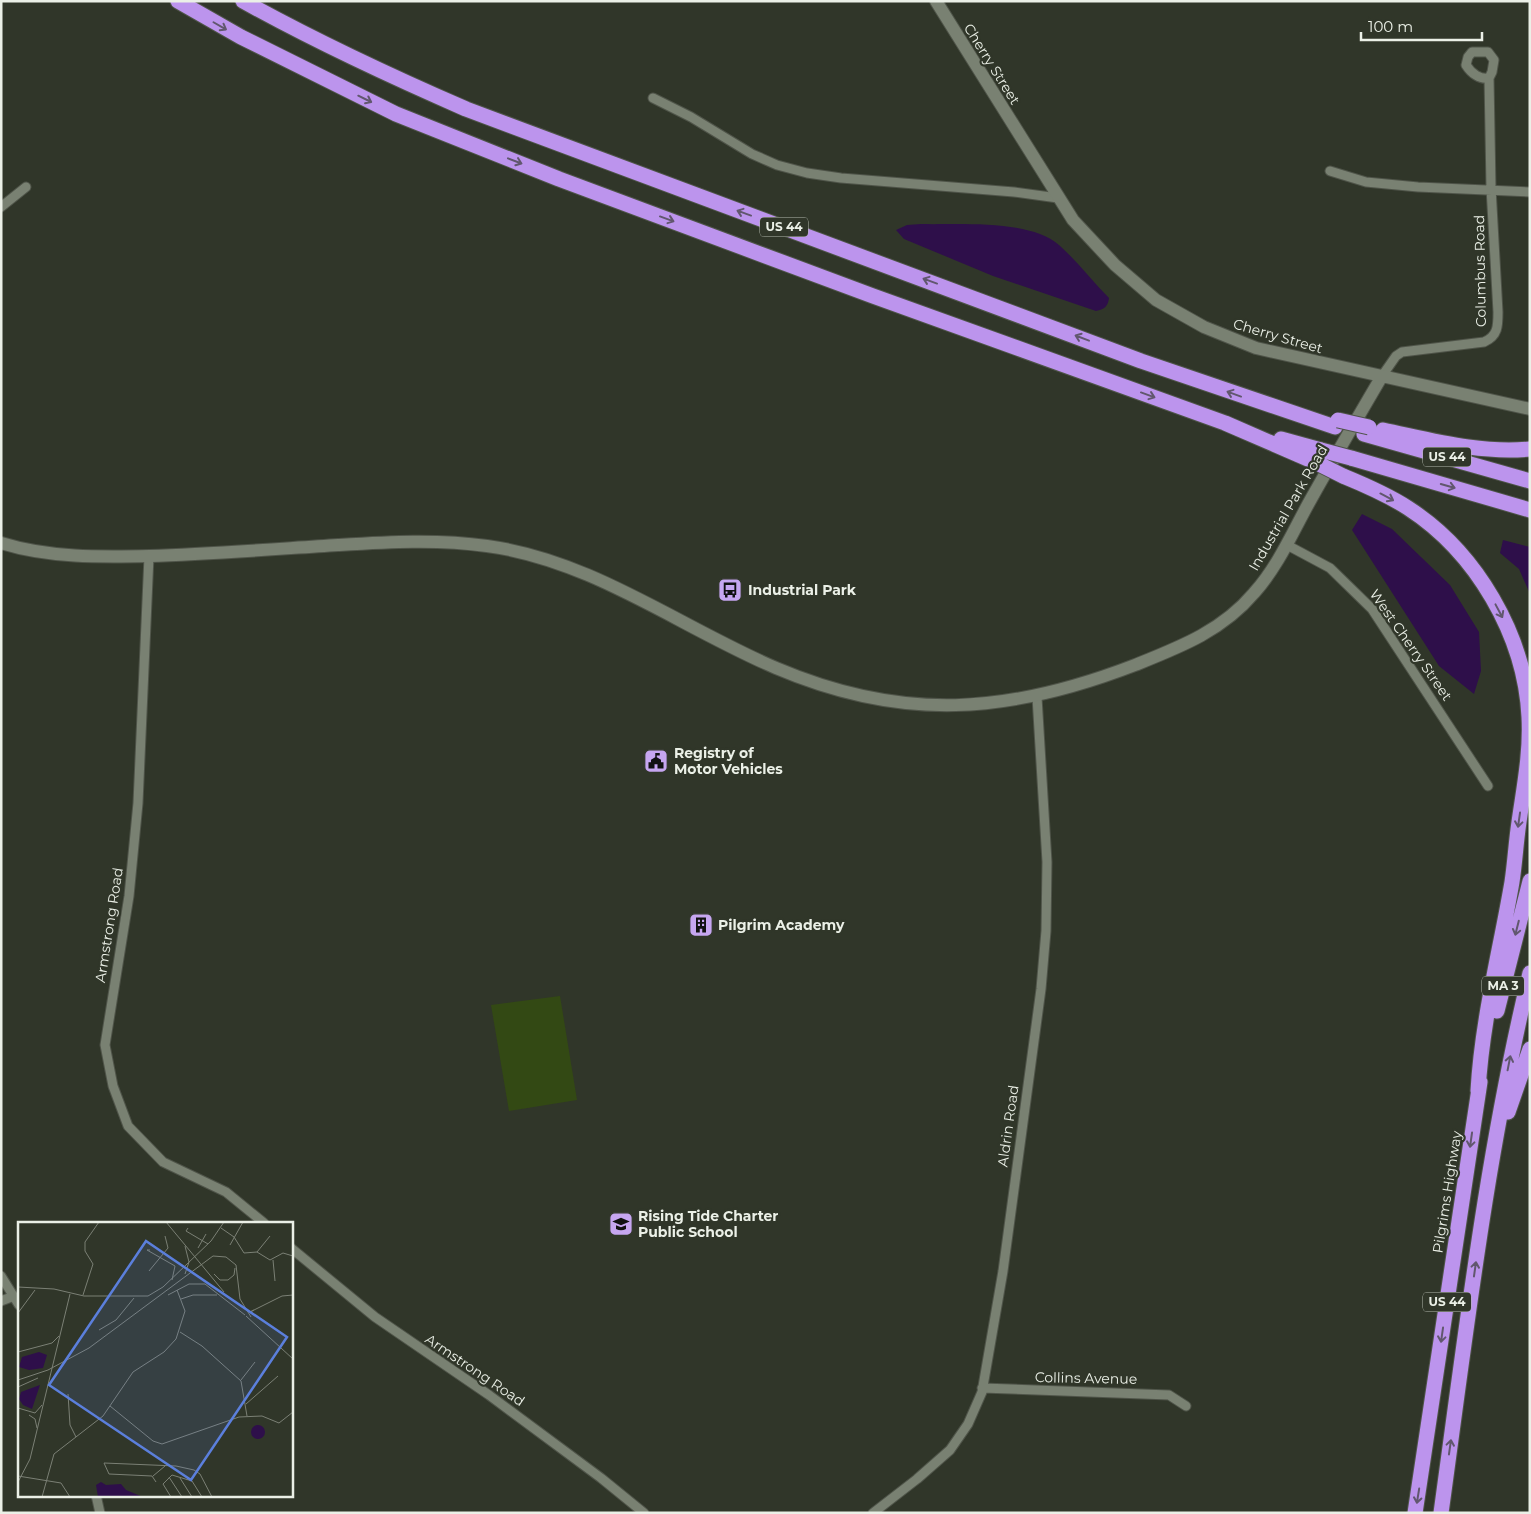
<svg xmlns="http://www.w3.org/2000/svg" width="1531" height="1514" font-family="Montserrat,sans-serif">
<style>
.pitch{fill:#334914}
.water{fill:#2e0f4a}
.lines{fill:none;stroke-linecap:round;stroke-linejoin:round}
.street-casing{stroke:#4f5449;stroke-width:11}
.secondary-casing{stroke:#4f5449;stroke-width:14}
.highway-casing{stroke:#4f5449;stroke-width:17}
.street{stroke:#798172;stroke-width:9}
.secondary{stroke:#798172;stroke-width:12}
.highway{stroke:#bc94ed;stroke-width:15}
.highway-bridge-casing{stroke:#4f5449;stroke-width:17;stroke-linecap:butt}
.highway-bridge{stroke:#bc94ed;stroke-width:15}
.oneway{stroke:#61576e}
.labels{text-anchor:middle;stroke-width:4.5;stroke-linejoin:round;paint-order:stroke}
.shield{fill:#303629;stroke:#b3b8ae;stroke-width:1}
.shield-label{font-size:12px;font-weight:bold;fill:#ebf0e7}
.street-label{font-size:14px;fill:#ebf0e7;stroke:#303629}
.poi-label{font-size:14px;font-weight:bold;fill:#ebf0e7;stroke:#303629;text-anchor:start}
.inset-road{fill:none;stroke:#7b8075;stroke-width:1}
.view{fill:#5b7fdc;fill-opacity:0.15;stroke:#5b7fdc;stroke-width:2.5}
.inset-edge{fill:none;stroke:#ebf0e7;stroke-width:2.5}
</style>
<rect width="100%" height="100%" fill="#303629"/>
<!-- pitch -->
<path class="pitch" d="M 560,996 L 577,1100 L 509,1111 L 491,1005 Z"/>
<!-- water -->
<path class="water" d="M 921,224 C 960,225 1029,219 1059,245 C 1077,261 1092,281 1109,298 C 1108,307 1104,309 1096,311 L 993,276 L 904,239 L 896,230 L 907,225 Z
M 1362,514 L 1392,529 L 1450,585 L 1479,632 L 1481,671 L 1474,694 L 1439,666 L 1352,530 Z
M 1503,540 L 1530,547 L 1530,594 L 1519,569 L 1500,553 Z"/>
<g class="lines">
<!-- street casing -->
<g class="street-casing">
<path id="street" d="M 653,98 L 691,117 L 752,154 L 777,165 L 807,173 L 841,178 L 1014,192 L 1058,198
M 1330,171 L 1366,182 L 1418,187 L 1530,192
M 1,207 L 26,187
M 1382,376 L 1396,356 L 1402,352 L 1484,342 C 1498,336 1498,326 1498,312 L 1491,188 L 1489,78 L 1492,72 L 1494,60 L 1488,52 L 1472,52 L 1468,57 L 1466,65 C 1471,73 1480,80 1489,78
M 1287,545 L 1330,568 L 1372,609 L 1488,786
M 149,556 L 138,803 L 129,896 L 105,1045 L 113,1086 L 128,1126 L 163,1162 L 226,1192 L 264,1223
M 291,1248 L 375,1317 L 489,1395 L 601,1478 L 644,1513
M 1,1276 L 19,1305
M 1,1301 L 14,1296
M 982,1388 L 1169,1395 L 1186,1406
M 96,1495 L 100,1513
M 873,1513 L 917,1479 L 950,1450 L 968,1424 L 982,1392 L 1003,1271 L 1041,989 L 1046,931 L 1047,862 L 1037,697"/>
</g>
<!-- secondary casing -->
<g class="secondary-casing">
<path id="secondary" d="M 936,1 L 1073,220 L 1115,265 L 1156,300 L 1204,327 L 1256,348 L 1530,409
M 1,543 C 49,558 100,557 149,556 C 212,554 275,549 338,545 C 388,542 437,539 487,546 C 592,560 680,627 776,668 C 903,722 1008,714 1135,665 C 1180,647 1222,631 1254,593 C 1279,565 1293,531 1311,499 C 1334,458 1358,417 1382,376"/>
</g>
<!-- highway casing -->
<g class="highway-casing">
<path id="highway" d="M 178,1 L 241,37 L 396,114 L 559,179 L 873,296 L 1225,423 L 1315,462
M 243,1 C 315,41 390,76 466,109 L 1141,361 L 1335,427
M 1383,430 C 1431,440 1481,454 1530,449
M 1364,434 L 1530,481
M 1281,439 L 1321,450
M 1351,458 L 1530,510
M 1343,476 C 1365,485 1388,495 1408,508 C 1476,552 1525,635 1529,717 C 1531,752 1524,787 1519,822 C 1516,842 1515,862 1512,882 C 1500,952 1482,1020 1478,1091
M 1497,1011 L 1530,881
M 1508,1112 L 1530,1049
M 1415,1513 L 1480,1082
M 1441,1513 C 1466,1332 1487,1151 1530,973"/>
</g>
<!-- street -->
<use href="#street" class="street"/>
<!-- secondary -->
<use href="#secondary" class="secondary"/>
<!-- highway -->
<use href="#highway" class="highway"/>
<!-- highway-bridge casing -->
<g class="highway-bridge-casing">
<path id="highway-bridge" d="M 1338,420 L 1369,427
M 1321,450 L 1351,458
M 1315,462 L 1343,476"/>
</g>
<!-- highway-bridge -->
<use href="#highway-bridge" class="highway-bridge"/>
</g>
<!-- one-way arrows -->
<defs><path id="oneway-shaft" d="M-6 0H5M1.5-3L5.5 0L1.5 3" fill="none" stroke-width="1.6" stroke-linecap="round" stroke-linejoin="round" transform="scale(1.25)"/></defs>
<g class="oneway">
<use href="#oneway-shaft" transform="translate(220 26) rotate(30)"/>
<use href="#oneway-shaft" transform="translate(365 99) rotate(26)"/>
<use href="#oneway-shaft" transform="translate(515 161) rotate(21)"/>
<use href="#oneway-shaft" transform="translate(744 213) rotate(-160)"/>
<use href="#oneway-shaft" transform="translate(667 219) rotate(20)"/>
<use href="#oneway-shaft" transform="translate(930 281) rotate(-160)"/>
<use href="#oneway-shaft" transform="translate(1082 338) rotate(-159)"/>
<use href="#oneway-shaft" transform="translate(1234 394) rotate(-160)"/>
<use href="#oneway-shaft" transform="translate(1148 395) rotate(20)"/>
<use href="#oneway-shaft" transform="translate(1448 486) rotate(16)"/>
<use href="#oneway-shaft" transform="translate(1387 497) rotate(28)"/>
<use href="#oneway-shaft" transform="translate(1499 611) rotate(62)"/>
<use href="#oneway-shaft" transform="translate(1519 820) rotate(98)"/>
<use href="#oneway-shaft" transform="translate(1517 928) rotate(104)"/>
<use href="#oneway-shaft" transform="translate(1509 1063) rotate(-79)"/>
<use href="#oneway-shaft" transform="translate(1471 1140) rotate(98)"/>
<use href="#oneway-shaft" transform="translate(1475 1269) rotate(-82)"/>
<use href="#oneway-shaft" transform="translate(1442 1335) rotate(98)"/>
<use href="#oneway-shaft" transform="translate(1450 1447) rotate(-82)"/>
<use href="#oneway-shaft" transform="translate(1418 1496) rotate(99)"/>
</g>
<!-- icons -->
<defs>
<g id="bus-square" transform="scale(1.25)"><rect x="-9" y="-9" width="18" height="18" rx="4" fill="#c6a6f0" stroke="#303629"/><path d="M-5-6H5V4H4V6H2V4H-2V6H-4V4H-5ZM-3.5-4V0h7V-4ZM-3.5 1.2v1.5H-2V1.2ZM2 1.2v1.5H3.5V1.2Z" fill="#111"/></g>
<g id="civic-square" transform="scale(1.25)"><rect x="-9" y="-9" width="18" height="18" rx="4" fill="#c6a6f0" stroke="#303629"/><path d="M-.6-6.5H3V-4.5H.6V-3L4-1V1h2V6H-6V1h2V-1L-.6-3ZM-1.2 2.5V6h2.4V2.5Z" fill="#111"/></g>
<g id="building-square" transform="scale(1.25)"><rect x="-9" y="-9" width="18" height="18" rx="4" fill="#c6a6f0" stroke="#303629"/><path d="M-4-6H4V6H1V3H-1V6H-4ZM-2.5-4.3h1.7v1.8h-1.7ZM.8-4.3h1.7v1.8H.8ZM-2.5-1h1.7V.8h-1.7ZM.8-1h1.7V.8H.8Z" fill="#111"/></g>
<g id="school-square" transform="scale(1.25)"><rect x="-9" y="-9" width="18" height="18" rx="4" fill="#c6a6f0" stroke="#303629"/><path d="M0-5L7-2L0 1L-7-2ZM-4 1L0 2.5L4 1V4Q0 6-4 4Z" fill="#111"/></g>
</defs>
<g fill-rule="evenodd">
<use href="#bus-square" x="730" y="590"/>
<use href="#civic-square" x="656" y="761"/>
<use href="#building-square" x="701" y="925"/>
<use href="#school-square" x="621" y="1224"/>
</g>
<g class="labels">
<!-- shield labels -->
<g class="shield">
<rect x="760" y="217.5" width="48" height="19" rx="4"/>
<rect x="1423" y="447.5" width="48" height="19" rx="4"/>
<rect x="1482" y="976.5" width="42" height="19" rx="4"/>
<rect x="1423" y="1292.5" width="48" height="19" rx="4"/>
</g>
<g class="shield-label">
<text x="784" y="231">US 44</text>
<text x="1447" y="461">US 44</text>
<text x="1503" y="990">MA 3</text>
<text x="1447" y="1306">US 44</text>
</g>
<!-- street labels -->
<g class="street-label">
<text transform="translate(992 64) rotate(58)" y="5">Cherry Street</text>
<text transform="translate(1480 271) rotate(-91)" y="5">Columbus Road</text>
<text transform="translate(1278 336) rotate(16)" y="5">Cherry Street</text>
<text transform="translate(1288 508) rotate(-60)" y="5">Industrial Park Road</text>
<text transform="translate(1411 645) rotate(55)" y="5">West Cherry Street</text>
<text transform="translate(109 925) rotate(-81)" y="5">Armstrong Road</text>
<text transform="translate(1008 1126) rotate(-82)" y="5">Aldrin Road</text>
<text transform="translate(1447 1192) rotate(-81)" y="5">Pilgrims Highway</text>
<text transform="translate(475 1370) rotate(34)" y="5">Armstrong Road</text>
<text transform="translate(1086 1378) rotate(1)" y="5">Collins Avenue</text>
</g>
<!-- poi labels -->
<g class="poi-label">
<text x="748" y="595">Industrial Park</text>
<text x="674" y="758">Registry of<tspan x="674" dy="16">Motor Vehicles</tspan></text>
<text x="718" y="930">Pilgrim Academy</text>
<text x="638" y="1221">Rising Tide Charter<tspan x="638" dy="16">Public School</tspan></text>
</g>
</g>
<!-- overview -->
<g transform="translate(18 1222)">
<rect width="275" height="275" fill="#303629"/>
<path d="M 21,130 L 29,133 L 25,146 L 11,148 L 1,145 L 4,135 ZM 22,163 L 14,187 L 5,183 L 1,177 L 3,170 ZM233 210a7 7 0 1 1 14 0a7 7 0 1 1-14 0ZM 83,260 L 88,263 L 103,262 L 108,268 L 125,275 L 80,275 L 78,263 Z" fill="#2e0f4a"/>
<path class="inset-road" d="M 148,0 L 206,70M 170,6 L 168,9 L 190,22M 203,6 L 216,15 L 226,31 L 239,30 L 252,38 L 265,31 L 275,34M 212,23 L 225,0M 167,24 L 171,40 L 167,52M 180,26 L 188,12M 132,28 L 129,28 L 157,44 L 154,58M 239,30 L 252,14M 255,38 L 257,59M 131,49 L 150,26 L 147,14M 196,52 L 202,58 L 210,58 L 216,53 L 217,46M 0,65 L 36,67 L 66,74 L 130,74 L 145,65 L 193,19 L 206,0M 65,73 L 75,42 L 67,29 L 67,20 L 81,0M 150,73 L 171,62 L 187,62 L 227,93M 163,77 L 175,73 L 199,73M 236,88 L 232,90 L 264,74 L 275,73M 0,91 L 17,68M 228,94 L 275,137M 81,108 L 98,98 L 116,76M 162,110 L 184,124 L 223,159 L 229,194M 0,130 L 34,121 L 41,114M 0,158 L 30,148 L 71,126 L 195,34 L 208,35 L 218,43 L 222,77 L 233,95M 223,158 L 237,140M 0,165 L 20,156M 50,172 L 52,203 L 58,215M 228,182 L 260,154M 92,184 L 135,219 L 144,222 L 221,195 L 244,194 L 261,201 L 275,190M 0,186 L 17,191 L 24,183M 11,193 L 17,197 L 19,206M 0,254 L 43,261 L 52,275M 135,254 L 147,244M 151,255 L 164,275M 162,256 L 174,275M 0,260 L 12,237 L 52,72M 138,260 L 134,254 L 91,252 L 86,241 L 158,244 L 176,248 L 182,252 L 194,275M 24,275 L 36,232 L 85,194 L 115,150 L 146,130 L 158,117 L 167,89 L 159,68M 153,275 L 145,262 L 154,253 L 174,259 L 184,275"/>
<path class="view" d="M 128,19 L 269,115 L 173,258 L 31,163 Z"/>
<rect width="275" height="275" class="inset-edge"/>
</g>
<!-- border -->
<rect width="1531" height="1514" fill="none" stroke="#ebf0e7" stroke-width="5"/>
<!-- scale -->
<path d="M1361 32v8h121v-8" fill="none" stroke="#ebf0e7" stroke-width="2.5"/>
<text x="1368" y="32" font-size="15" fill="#ebf0e7" stroke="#303629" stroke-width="4" paint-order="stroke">100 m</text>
</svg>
